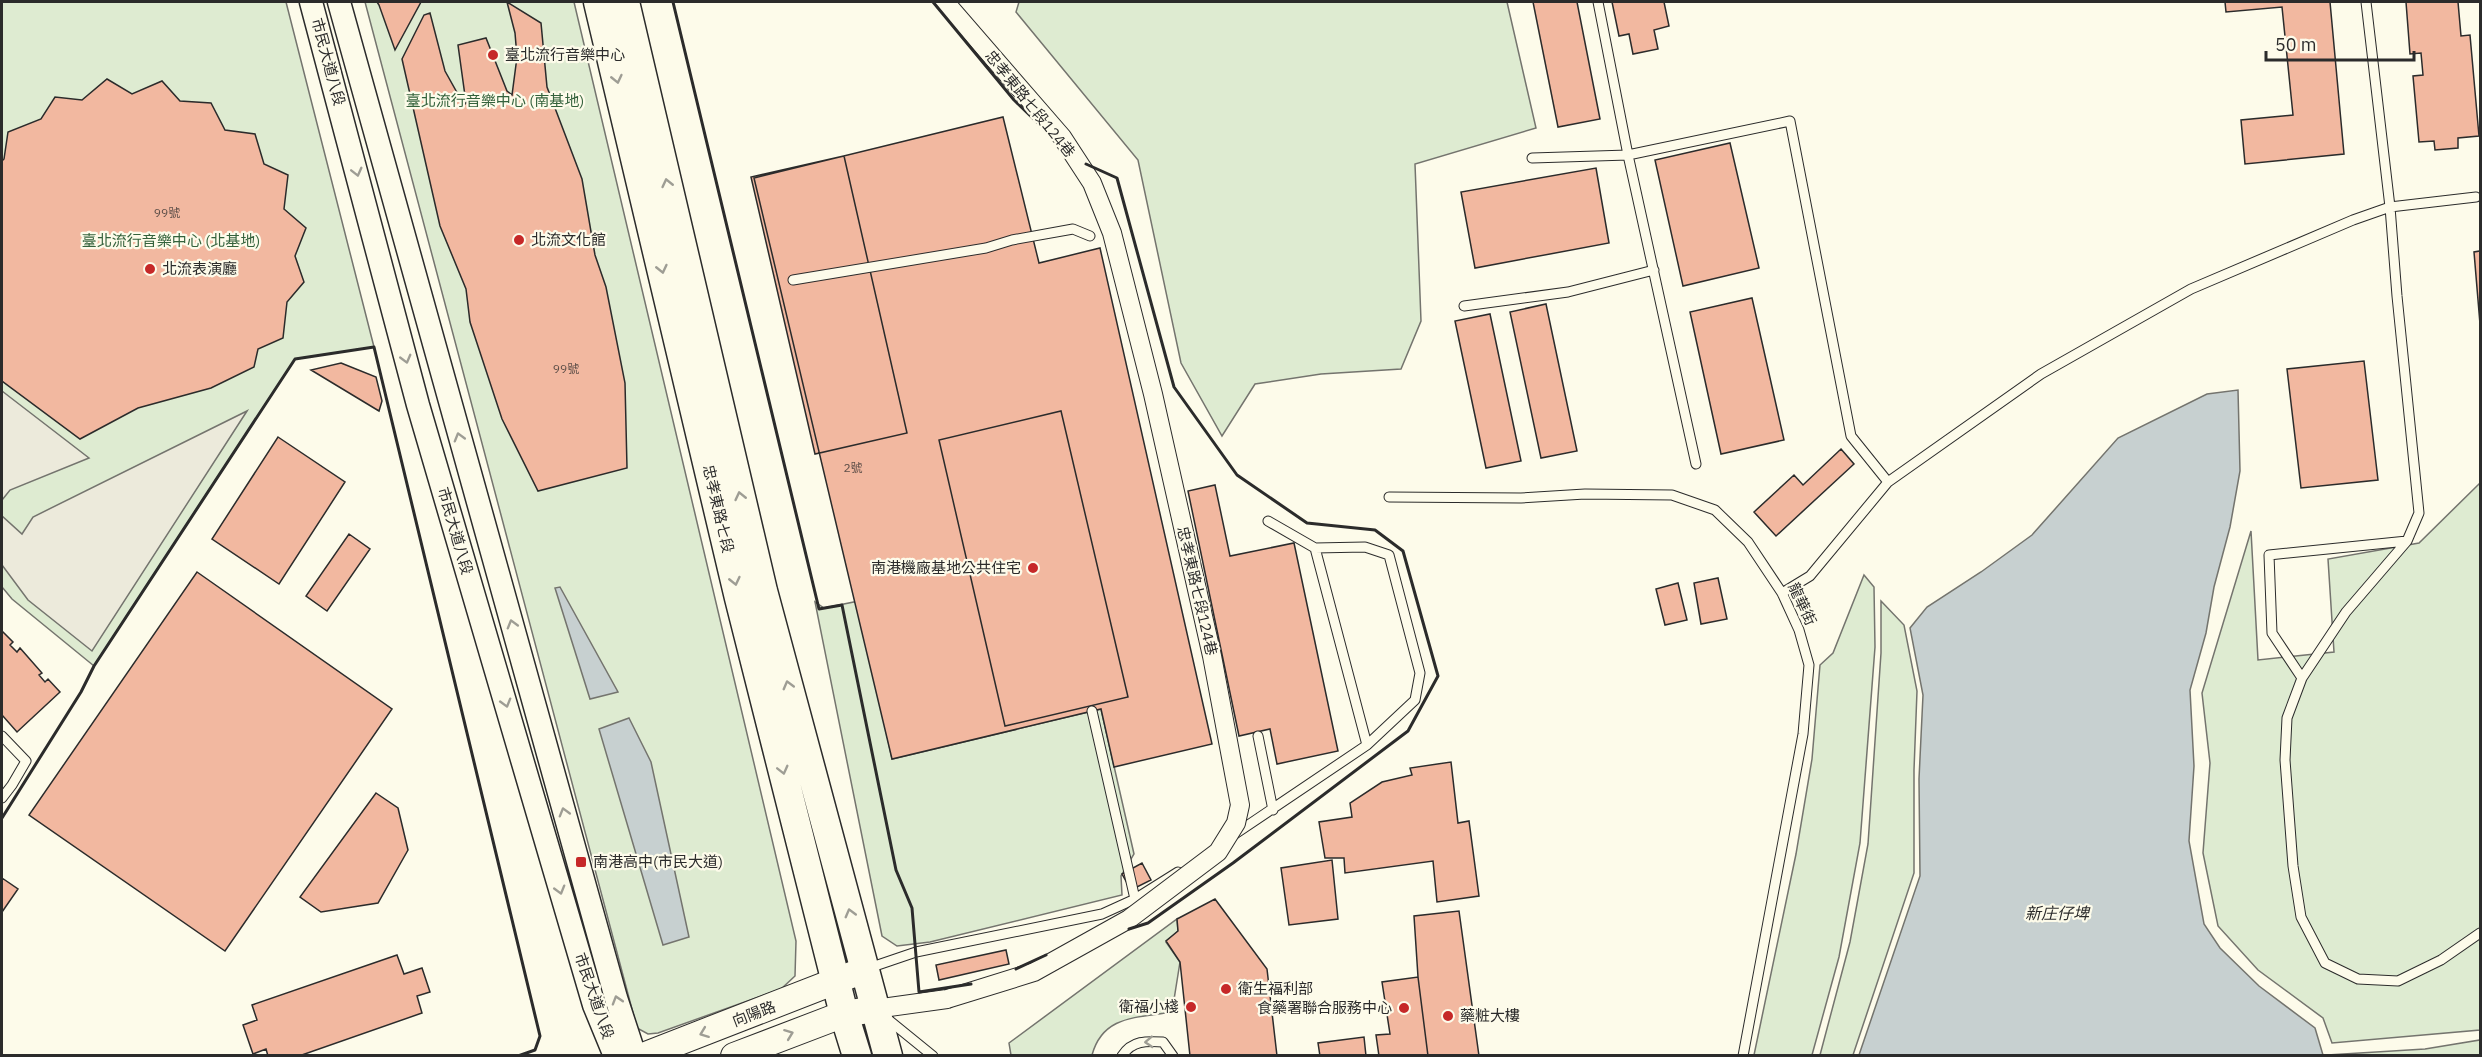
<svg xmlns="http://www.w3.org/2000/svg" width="2482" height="1057" font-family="'IBM Plex Sans','Noto Sans TC',sans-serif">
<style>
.green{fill:#deebd1;stroke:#74746e;stroke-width:1.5}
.parking{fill:#eceadb;stroke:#74746e;stroke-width:1.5}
.water{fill:#c7d0d0;stroke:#74746e;stroke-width:1.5}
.building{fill:#f2b8a0;stroke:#2b2b2b;stroke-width:1.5}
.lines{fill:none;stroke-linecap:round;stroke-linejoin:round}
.service-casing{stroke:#2b2b2b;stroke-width:11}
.minor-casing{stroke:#2b2b2b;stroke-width:20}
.tertiary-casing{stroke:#2b2b2b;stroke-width:25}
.secondary-casing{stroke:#2b2b2b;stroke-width:28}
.primary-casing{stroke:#2b2b2b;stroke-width:31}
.service{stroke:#fdfbea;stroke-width:9}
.minor{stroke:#fdfbea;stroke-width:18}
.tertiary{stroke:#fdfbea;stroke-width:22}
.secondary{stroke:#fdfbea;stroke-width:26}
.primary{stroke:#fdfbea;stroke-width:28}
.minor-bridge-casing{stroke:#2b2b2b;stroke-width:20;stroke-linecap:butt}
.minor-bridge{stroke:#fdfbea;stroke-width:18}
.wall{stroke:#2b2b2b;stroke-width:3}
.oneway{stroke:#9e9d94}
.poi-dot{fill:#c62828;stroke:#fdfbea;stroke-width:2}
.labels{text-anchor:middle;stroke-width:4.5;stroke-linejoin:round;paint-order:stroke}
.number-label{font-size:12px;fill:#5d4e48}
.poi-label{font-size:15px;fill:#2b2b2b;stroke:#fdfbea;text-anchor:start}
.street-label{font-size:15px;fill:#2b2b2b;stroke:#fdfbea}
.park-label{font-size:15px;fill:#34623c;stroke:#fdfbea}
.water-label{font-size:16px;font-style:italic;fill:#2b2b2b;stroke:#fdfbea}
</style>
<rect width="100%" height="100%" fill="#fdfbea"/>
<!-- green -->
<path class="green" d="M 2,2 L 286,2 L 374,347 L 295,359 L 94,666 L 12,599 L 2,587 Z
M 365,2 L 574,2 L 796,941 L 795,976 L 781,989 L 658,1033 L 648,1034 L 637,1028 Z
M 1019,2 L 1507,2 L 1536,128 L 1415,164 L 1421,321 L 1401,369 L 1321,374 L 1255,384 L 1222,436 L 1181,363 L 1138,160 L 1016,12 Z
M 2480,483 L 2480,1030 L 2332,1043 L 2323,1018 L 2258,970 L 2218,926 L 2203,853 L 2210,763 L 2202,693 L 2251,531 L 2258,660 L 2334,652 L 2328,559 L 2419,543 Z
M 1864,575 L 1874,587 L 1875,647 L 1860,843 L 1839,957 L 1812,1055 L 1754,1055 L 1796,854 L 1812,759 L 1820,665 L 1833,653 Z
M 859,601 L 892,759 L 1101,709 L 1134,854 L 1121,876 L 1122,895 L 930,942 L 897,946 L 882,936 L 815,602 L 824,608 Z
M 1881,601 L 1904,625 L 1917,691 L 1914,770 L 1914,873 L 1853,1055 L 1820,1055 L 1850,942 L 1868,844 L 1881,653 Z
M 1177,919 L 1178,931 L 1166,942 L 1180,962 L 1172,1012 C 1137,1018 1103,1015 1092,1055 L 1011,1055 L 1009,1043 Z
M 2480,1040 L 2480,1055 L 2327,1055 L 2425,1049 Z"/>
<!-- parking -->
<path class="parking" d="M 2,391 L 89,458 L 10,490 L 2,500 Z
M 247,411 L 92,651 L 28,600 L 2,565 L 2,516 L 22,534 L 33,517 Z"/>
<!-- water -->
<path class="water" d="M 2238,390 L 2240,471 L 2230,527 L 2214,587 L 2206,633 L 2190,690 L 2194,766 L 2189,841 L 2204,924 L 2220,948 L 2259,986 L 2315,1028 L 2323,1055 L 1859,1055 L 1920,876 L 1919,779 L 1923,695 L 1910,628 L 1927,607 L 1981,572 L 2032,535 L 2118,438 L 2207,394 Z
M 560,587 L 618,692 L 590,699 L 555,588 Z
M 629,718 L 651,762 L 689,937 L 663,945 L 599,729 Z"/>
<!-- building -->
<path class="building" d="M 377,2 L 421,2 L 395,50 L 379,5 Z
M 507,2 L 541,23 L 547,87 L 582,179 L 595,255 L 606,287 L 625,383 L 627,468 L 538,491 L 502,419 L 470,322 L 466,289 L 440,226 L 402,59 L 424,15 L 430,13 L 445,71 L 464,105 L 466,103 L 458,45 L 486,38 L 507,91 L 512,95 L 517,57 L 515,33 Z
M 1533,2 L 1577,2 L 1600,119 L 1558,127 Z
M 1612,2 L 1664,2 L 1669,26 L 1654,30 L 1658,49 L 1633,54 L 1629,34 L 1619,36 Z
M 2225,2 L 2330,2 L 2344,154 L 2245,164 L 2241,120 L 2293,115 L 2282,7 L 2226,12 Z
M 2406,2 L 2458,2 L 2461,36 L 2470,35 L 2479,136 L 2458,138 L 2458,148 L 2435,150 L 2434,141 L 2419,142 L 2413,76 L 2423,75 L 2421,53 L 2410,54 Z
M 107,79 L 132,94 L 162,81 L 180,101 L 211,103 L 225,130 L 255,134 L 264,164 L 288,175 L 284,209 L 306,228 L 295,256 L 304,282 L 287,302 L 283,338 L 258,349 L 254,367 L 211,388 L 138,408 L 80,439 L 2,381 L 2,161 L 4,159 L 8,132 L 41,119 L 55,97 L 82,100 Z
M 1003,117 L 1039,263 L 1100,248 L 1212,744 L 1114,767 L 1101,709 L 892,759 L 754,178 Z
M 1730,143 L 1759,268 L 1683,286 L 1655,160 Z
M 844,156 L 907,433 L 815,454 L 751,177 Z
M 1596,168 L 1609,243 L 1475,268 L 1461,192 Z
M 2480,251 L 2480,324 L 2474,252 Z
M 1752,298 L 1784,440 L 1721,454 L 1690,312 Z
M 1546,304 L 1577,451 L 1541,458 L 1510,312 Z
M 1490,314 L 1521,461 L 1486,468 L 1455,321 Z
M 2364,361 L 2378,480 L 2301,488 L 2287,369 Z
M 341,363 L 376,377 L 382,401 L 379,411 L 311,370 Z
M 1061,411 L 1128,697 L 1005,726 L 939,440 Z
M 278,437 L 345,482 L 279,584 L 212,539 Z
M 1841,449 L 1854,464 L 1776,536 L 1754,512 L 1794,475 L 1803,485 Z
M 1215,485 L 1230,556 L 1294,543 L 1338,751 L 1277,764 L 1270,729 L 1239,736 L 1188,491 Z
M 349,534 L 370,549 L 327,611 L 306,596 Z
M 197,572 L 392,709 L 225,951 L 29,815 Z
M 1718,578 L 1727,619 L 1701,624 L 1694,583 Z
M 1678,583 L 1687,620 L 1665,625 L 1656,589 Z
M 2,631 L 13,642 L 10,645 L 17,652 L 20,648 L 42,673 L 39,675 L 45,682 L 48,679 L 60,692 L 17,732 L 2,715 Z
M 1451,762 L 1458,823 L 1469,821 L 1479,896 L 1437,902 L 1433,861 L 1345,873 L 1344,858 L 1325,858 L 1319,822 L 1352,817 L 1350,803 L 1382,782 L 1412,775 L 1410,768 Z
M 376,793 L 398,808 L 408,850 L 378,903 L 321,912 L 300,897 Z
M 1332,860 L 1338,919 L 1289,925 L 1281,868 Z
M 1142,863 L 1151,880 L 1131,890 L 1122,874 Z
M 2,878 L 18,889 L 2,912 Z
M 1215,899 L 1267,969 L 1277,1056 L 1190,1056 L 1180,962 L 1166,941 L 1178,931 L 1177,919 Z
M 1459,911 L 1479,1056 L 1428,1056 L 1418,977 L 1414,916 Z
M 1006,950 L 1009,964 L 939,980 L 936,965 Z
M 397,955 L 404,974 L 422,968 L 430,992 L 417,996 L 422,1013 L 299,1056 L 268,1056 L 266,1049 L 253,1054 L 243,1025 L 257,1020 L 252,1005 Z
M 1418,977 L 1428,1056 L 1379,1056 L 1376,1035 L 1390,1034 L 1382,982 Z
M 1364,1037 L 1366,1056 L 1320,1056 L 1318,1043 Z"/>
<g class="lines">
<!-- service casing -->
<g class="service-casing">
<path id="service" d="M 1598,2 L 1628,155 L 1790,121 L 1851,436 L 1888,482
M 2366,2 L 2390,207 L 2397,296 L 2419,513 L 2407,541 L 2346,612 L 2302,678 L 2287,718 L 2285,760 L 2293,866 L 2301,917 L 2325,963 L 2358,979 L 2398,981 L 2441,960 L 2480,933
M 1532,158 L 1628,155 L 1696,464
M 793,280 L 986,248 L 1012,240 L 1073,229 L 1090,236
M 1464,306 L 1568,292 L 1654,270
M 1389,497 L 1521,498 L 1585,494 L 1672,495 L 1715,510 L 1748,542 L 1782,593 L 1799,630 L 1809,665 L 1803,734 L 1743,1056
M 1315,548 L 1367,745
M 1782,593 L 1810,576 L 1888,482 L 2041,374 L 2191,289 L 2353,220 L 2390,207 L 2476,197
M 2302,678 L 2272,633 L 2269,555 L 2407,541
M 2,736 L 26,761 L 12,785 L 2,798
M 1258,736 L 1273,810
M 1232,836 L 1367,745 L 1415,700 L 1420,673 L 1389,555 L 1365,547 L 1315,548 L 1268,521
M 1135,899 L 1178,872
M 866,969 L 916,952 L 1102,914 L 1135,899 L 1092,711
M 885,1017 L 933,1056
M 1122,1056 C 1132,1040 1147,1041 1163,1042 L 1173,1056"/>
</g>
<!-- minor casing -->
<g class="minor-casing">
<path id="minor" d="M 875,1009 L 947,999"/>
</g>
<!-- tertiary casing -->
<g class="tertiary-casing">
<path id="tertiary" d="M 311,2 L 418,405 L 594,1005 L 615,1056
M 339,2 L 616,998 L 635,1056"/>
</g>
<!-- secondary casing -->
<g class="secondary-casing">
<path id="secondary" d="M 643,1056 L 864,970
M 734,1056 L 844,1014 L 875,1009"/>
</g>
<!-- primary casing -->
<g class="primary-casing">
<path id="primary" d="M 598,2 L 739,598 L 844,1014 L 857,1056
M 625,2 L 763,591 L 888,1056"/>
</g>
<!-- service -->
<use href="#service" class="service"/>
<!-- minor -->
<use href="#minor" class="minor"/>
<!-- tertiary -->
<use href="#tertiary" class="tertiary"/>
<!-- secondary -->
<use href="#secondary" class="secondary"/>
<!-- primary -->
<use href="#primary" class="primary"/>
<!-- minor-bridge casing -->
<g class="minor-bridge-casing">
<path id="minor-bridge" d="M 945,2 L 1062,137 L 1092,183 L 1112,233 L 1153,394 L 1212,656 L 1240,805 L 1236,823 L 1218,852 L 1129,919 L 1034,972 L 947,999"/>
</g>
<!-- minor-bridge -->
<use href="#minor-bridge" class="minor-bridge"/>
<!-- wall -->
<path class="wall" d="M 673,2 L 819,609 L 842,605 L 896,870 L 912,908 L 919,992 L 971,984
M 933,2 L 1014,100 L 1043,128
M 1086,164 L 1117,178 L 1174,387 L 1237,475 L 1307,523 L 1375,530 L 1403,551 L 1438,676 L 1408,731 L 1233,863 L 1148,923 L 1129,929
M 2,818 L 81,692 L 94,666 L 295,359 L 374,347 L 540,1036 L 535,1050 L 518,1056
M 1016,969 L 1046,955"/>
</g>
<!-- one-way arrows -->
<defs><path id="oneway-chevron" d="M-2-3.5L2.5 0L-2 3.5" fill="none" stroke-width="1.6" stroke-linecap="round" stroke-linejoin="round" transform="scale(1.5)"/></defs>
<g class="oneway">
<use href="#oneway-chevron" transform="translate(617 79) rotate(77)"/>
<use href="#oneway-chevron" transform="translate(357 172) rotate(76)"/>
<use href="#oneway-chevron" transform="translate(667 183) rotate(-103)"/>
<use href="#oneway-chevron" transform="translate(662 269) rotate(77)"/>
<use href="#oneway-chevron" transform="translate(406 359) rotate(75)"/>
<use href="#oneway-chevron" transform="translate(459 437) rotate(-106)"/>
<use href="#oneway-chevron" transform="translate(740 496) rotate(-103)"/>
<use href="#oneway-chevron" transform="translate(735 581) rotate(77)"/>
<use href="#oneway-chevron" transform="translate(512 624) rotate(-106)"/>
<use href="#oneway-chevron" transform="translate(788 685) rotate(-105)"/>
<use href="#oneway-chevron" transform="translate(506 703) rotate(74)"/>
<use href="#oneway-chevron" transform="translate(783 770) rotate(76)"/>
<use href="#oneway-chevron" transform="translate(564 812) rotate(-106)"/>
<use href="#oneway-chevron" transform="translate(560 890) rotate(74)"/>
<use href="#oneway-chevron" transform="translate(850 913) rotate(-105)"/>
<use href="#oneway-chevron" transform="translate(617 1000) rotate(-107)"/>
<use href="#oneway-chevron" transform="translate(704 1033) rotate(159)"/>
<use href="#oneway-chevron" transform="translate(789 1034) rotate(-21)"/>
<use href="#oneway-chevron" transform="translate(1149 1042) rotate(177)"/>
</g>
<!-- markers -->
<g class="poi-dot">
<circle cx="493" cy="55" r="6"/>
<circle cx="519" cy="240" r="6"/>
<circle cx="150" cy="269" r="6"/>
<circle cx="1033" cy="568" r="6"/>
<rect x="575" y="856" width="12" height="12" rx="3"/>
<circle cx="1226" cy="989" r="6"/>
<circle cx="1191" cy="1007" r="6"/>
<circle cx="1404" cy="1008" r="6"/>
<circle cx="1448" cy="1016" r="6"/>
</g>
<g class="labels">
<!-- number labels -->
<g class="number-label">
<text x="167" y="217">99號</text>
<text x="566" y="373">99號</text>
<text x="853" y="472">2號</text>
</g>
<!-- poi labels -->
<g class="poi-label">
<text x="505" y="60">臺北流行音樂中心</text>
<text x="531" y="245">北流文化館</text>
<text x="162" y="274">北流表演廳</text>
<text x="1021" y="573" text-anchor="end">南港機廠基地公共住宅</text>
<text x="593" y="867">南港高中(市民大道)</text>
<text x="1238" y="994">衛生福利部</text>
<text x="1179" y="1012" text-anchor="end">衛福小棧</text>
<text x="1392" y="1013" text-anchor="end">食藥署聯合服務中心</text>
<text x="1460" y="1021">藥粧大樓</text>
</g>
<!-- street labels -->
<g class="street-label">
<text transform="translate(328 62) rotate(75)" y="5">市民大道八段</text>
<text transform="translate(1030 104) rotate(51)" y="5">忠孝東路七段124巷</text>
<text transform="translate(718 509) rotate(77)" y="5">忠孝東路七段</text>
<text transform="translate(455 531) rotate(74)" y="5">市民大道八段</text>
<text transform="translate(1197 591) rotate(77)" y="5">忠孝東路七段124巷</text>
<text transform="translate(1802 604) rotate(65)" y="5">龍華街</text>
<text transform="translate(594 996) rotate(71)" y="5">市民大道八段</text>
<text transform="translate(754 1014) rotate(-21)" y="5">向陽路</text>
</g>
<!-- park labels -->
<g class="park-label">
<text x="495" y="106">臺北流行音樂中心 (南基地)</text>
<text x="171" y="246">臺北流行音樂中心 (北基地)</text>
</g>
<!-- water labels -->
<g class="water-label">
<text x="2057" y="919">新庄仔埤</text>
</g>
</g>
<!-- border -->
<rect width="2482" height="1057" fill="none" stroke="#2b2b2b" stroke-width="6"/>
<!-- scale -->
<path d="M2266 51v9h148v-9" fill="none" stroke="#2b2b2b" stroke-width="3"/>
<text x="2275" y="51" font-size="18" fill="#2b2b2b" stroke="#fdfbea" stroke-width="4.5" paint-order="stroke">50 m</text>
</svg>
